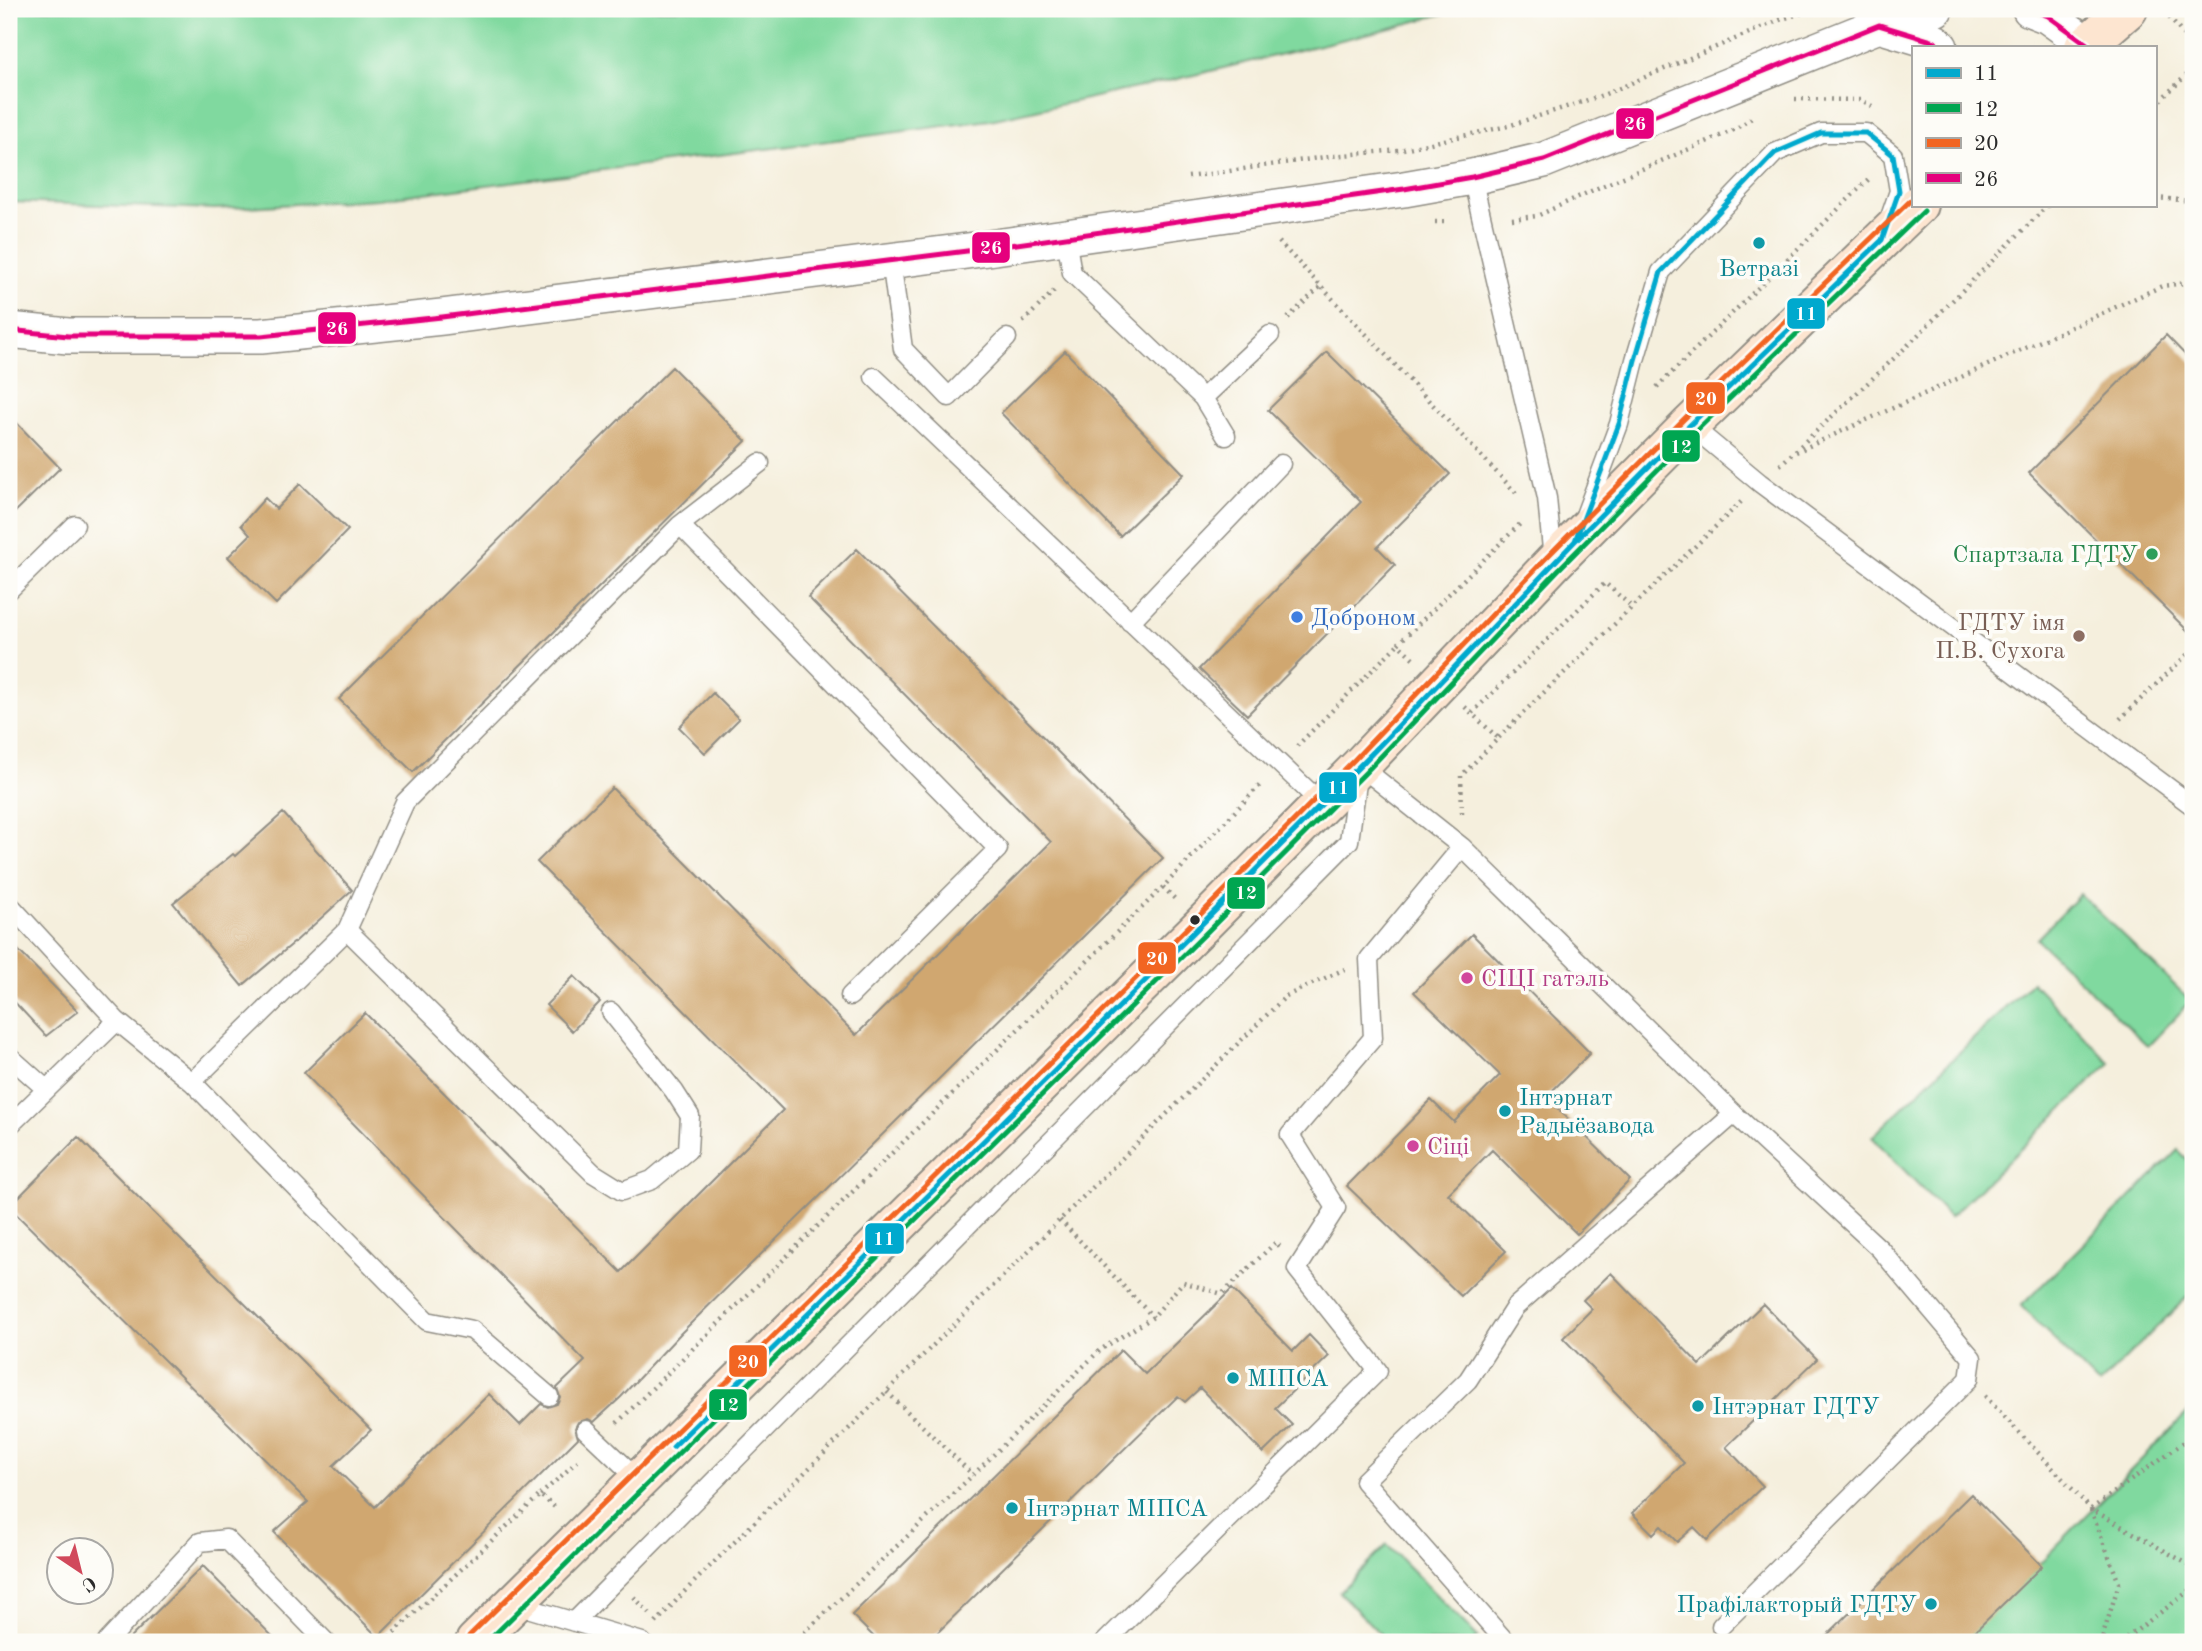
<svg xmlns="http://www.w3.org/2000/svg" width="2202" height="1651" font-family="'Old Standard TT',serif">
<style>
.green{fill:#80d99f;stroke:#568265;stroke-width:2}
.building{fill:#d0a770}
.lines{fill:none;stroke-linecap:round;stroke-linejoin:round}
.lane-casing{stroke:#908d84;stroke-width:21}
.street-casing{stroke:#908d84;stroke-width:38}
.secondary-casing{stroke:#908d84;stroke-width:42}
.path{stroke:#908d84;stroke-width:4.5;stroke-dasharray:2 5;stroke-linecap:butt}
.lane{stroke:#fff;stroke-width:18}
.street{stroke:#fff;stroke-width:35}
.secondary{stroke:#fde5d0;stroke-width:38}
.bus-1-casing{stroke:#fdfcf7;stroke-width:10}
.bus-2-casing{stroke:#fdfcf7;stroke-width:10}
.bus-3-casing{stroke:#fdfcf7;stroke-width:10}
.bus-4-casing{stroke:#fdfcf7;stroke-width:10}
.bus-1{stroke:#00a9ce;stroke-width:5}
.bus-2{stroke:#00a651;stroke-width:5}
.bus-3{stroke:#f26522;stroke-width:5}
.bus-4{stroke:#e5007d;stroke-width:5}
.culture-dot{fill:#0f9aa8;stroke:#fdfcf7;stroke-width:2.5}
.leisure-dot{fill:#2e9e5b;stroke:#fdfcf7;stroke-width:2.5}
.shop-dot{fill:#3f7fe0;stroke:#fdfcf7;stroke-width:2.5}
.education-dot{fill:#8d6e63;stroke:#fdfcf7;stroke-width:2.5}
.bus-dot{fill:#2b2b2b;stroke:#fdfcf7;stroke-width:2.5}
.hotel-dot{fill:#d1479c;stroke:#fdfcf7;stroke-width:2.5}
.labels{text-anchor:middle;stroke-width:7;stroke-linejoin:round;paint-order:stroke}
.culture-label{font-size:24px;fill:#0d838f;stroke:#fdfcf7;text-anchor:start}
.leisure-label{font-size:24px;fill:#27864d;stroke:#fdfcf7;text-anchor:end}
.shop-label{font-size:24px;fill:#366cbe;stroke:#fdfcf7;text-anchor:start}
.education-label{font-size:24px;fill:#785e54;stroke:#fdfcf7;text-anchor:end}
.hotel-label{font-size:24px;fill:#b23c85;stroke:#fdfcf7;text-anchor:start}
.line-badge{stroke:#fdfcf7;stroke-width:2.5}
.badge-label{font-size:19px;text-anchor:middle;font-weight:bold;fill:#fff}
</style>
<rect width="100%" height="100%" fill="#fdfcf7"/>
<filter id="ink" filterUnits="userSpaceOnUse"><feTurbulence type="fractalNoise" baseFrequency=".0143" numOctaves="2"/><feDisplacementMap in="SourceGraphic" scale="14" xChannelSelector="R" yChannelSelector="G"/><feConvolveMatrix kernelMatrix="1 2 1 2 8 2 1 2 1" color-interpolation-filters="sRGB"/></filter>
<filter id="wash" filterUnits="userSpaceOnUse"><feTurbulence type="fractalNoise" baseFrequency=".00686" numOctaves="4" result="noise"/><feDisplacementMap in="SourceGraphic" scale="28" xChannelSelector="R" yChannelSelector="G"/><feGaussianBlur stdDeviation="1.57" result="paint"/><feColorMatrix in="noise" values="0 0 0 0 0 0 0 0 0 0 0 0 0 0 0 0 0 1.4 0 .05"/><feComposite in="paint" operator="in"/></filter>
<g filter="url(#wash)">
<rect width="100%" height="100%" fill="#f5efdd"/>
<!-- green -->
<path class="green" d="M 9,9 L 1461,9 L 1387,29 L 1173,80 L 990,120 L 378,199 L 215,209 L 9,202 Z
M 2080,894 L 2191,1001 L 2148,1046 L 2037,939 Z
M 2032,982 L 2110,1063 L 1950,1217 L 1872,1137 Z
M 2178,1150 L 2193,1165 L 2193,1291 L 2099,1385 L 2021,1306 Z
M 2193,1407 L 2193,1642 L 1962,1642 Z
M 1387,1545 L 1478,1637 L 1473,1642 L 1388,1642 L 1339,1592 Z"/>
<g id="blocks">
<!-- building -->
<path class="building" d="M 2166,335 L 2193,363 L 2193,636 L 2029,473 Z
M 1065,351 L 1184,474 L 1120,536 L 1001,413 Z
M 1327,352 L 1450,474 L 1377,547 L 1395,565 L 1247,715 L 1199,669 L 1361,502 L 1268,410 Z
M 672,367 L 746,441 L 413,772 L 339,699 Z
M 9,415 L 60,468 L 9,518 Z
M 300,484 L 348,530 L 276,604 L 228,557 L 250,535 L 241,525 L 265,498 L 276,509 Z
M 857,549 L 1163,858 L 681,1333 L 621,1397 L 594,1422 L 588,1419 L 578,1422 L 575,1428 L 578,1438 L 378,1637 L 274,1532 L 308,1502 L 9,1207 L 78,1137 L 371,1430 L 333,1466 L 375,1507 L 489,1394 L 520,1425 L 541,1404 L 548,1407 L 557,1404 L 560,1397 L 557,1388 L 585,1361 L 304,1073 L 365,1013 L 621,1272 L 783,1110 L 537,862 L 612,788 L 856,1035 L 1051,842 L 808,597 Z
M 713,693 L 739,719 L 705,753 L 679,727 Z
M 283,813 L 352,890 L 296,941 L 242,986 L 173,903 L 233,854 L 235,856 Z
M 1472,934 L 1590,1053 L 1546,1097 L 1630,1180 L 1577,1234 L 1492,1150 L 1448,1194 L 1506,1251 L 1461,1296 L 1347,1186 L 1431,1100 L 1454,1122 L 1500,1075 L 1414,992 Z
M 9,941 L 78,1011 L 46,1036 L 9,996 Z
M 574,976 L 600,1002 L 572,1031 L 546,1005 Z
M 1611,1273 L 1700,1365 L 1763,1304 L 1817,1359 L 1726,1447 L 1763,1486 L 1707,1540 L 1694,1527 L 1677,1542 L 1661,1526 L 1653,1534 L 1632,1513 L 1684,1463 L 1563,1338 L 1592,1309 L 1583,1300 Z
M 1232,1289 L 1293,1351 L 1309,1335 L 1329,1356 L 1275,1408 L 1292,1425 L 1263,1453 L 1200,1388 L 1185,1402 L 1178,1396 L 928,1642 L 879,1642 L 852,1615 L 1121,1350 L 1145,1374 Z
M 1971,1494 L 2042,1566 L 1964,1642 L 1820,1642 Z
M 203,1566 L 278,1642 L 126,1642 Z"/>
</g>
</g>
<g filter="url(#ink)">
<use href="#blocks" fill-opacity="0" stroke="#908d84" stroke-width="2"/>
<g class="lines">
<!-- lane casing -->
<g class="lane-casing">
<path id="lane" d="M 1472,177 L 1547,498 L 1553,560
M 1066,238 L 1072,273 L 1203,398 L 1226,436
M 891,260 L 903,349 L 949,397 L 1007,338
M 874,377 L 1322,804
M 1203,398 L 1270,335
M 1690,425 L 1760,483 L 2193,806
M 1584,518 L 1619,424 L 1635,360 L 1661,272 L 1775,153 L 1821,133 L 1866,133 L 1893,155 L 1899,191 L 1889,220
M 680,525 L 998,849 L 850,996
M 9,590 L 75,525
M 1130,622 L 1281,464
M 1360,766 L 1462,847 L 1734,1114 L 1880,1249 L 1972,1358 L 1969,1379 L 1721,1626
M 9,904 L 117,1021 L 192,1082 L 427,1321 L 472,1330 L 549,1396
M 347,930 L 593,1173 L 622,1191 L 652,1180 L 688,1150 L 690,1116 L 674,1091 L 611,1012
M 9,1056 L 46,1089
M 192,1082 L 347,930 L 405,802 L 680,525 L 760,463
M 9,1126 L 117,1021
M 586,1430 L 640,1481
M 514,1604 L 642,1642
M 574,1622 L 1349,841 L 1358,776
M 107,1642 L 200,1542 L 226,1539 L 326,1642
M 1105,1642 L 1378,1371 L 1297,1269 L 1336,1208 L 1290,1135 L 1373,1038 L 1369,959 L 1462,847
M 1506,1642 L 1364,1481 L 1468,1380 L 1515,1307 L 1734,1114"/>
</g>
<!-- street casing -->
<g class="street-casing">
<path id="street" d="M 2030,9 L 2048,16 L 2087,44
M 1879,25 L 1935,42 L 1940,47
M 9,330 L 68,336 L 261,336 L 442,317 L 967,251 L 1404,189 L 1472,177 L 1544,160 L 1879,25 L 1935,9"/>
</g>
<!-- secondary casing -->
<g class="secondary-casing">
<path id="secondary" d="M 2084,47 L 2128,9
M 475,1642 L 1202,925 L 1360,766 L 1553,563 L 1690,425 L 1918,205"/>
</g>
<!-- path -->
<path class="path" d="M 2165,12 L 2193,47
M 1795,99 L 1861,100 L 1872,106
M 2155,105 L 2193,69
M 1188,177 L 1332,156 L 1399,150 L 1508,126 L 1603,95 L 1782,19 L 1816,9
M 2155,198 L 2193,201
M 1512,219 L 1537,216 L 1602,186 L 1732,131 L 1755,116
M 1435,222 L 1445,222
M 1279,242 L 1518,495
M 1288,318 L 1321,286
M 1023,322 L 1054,291
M 1657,387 L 1870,178
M 1796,452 L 2162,286 L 2193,282
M 1780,465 L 1905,348 L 2048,205
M 1413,658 L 1398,644 L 1522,522
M 1465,707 L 1498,738
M 1472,713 L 1605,583 L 1632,607
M 2120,719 L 2193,649
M 1297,746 L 1398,644
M 1462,813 L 1461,776 L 1534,702 L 1743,500
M 1163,887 L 1177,901
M 1060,1220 L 1153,1317
M 887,1392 L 973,1475
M 1985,1396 L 2091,1509 L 2193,1567
M 617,1423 L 1163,887 L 1262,783
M 540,1495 L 581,1458
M 2091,1509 L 2184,1442 L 2193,1440
M 2091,1510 L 2119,1583 L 2101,1642
M 634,1597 L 652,1616
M 656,1623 L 684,1592 L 1286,996 L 1345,969
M 384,1642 L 540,1495 L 557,1509
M 794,1642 L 973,1475 L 1100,1350 L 1153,1317 L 1183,1282 L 1222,1294 L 1276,1242 L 1280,1247
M 2121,1642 L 2193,1588"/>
<!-- lane -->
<use href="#lane" class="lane"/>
<!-- street -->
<use href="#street" class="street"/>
<!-- secondary -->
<use href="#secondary" class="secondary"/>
<!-- bus-1 casing -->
<g class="bus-1-casing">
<path id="bus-1" d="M 1821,133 L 1866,133 L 1893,155 L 1899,191 L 1882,240 L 1690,425 L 1575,541 L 1619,424 L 1635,360 L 1661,272 L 1775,153 Z
M 1096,1030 L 1382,743 L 1575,541
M 1096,1030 L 1360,766 L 1575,541
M 673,1447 L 1096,1030
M 673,1447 L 1096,1030"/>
</g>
<!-- bus-2 casing -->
<g class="bus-2-casing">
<path id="bus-2" d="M 487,1642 L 1208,931 L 1366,772 L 1559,569 L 1696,431 L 1924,211"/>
</g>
<!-- bus-3 casing -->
<g class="bus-3-casing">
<path id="bus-3" d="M 469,1636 L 1196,919 L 1354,760 L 1547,557 L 1684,419 L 1912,199"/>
</g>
<!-- bus-4 casing -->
<g class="bus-4-casing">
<path id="bus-4" d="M 2030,9 L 2048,16 L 2087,44
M 9,330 L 68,336 L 261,336 L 442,317 L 967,251 L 1404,189 L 1472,177 L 1544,160 L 1879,25 L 1935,42 L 1940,47"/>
</g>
<!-- bus-1 -->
<use href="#bus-1" class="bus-1"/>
<!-- bus-2 -->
<use href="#bus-2" class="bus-2"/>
<!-- bus-3 -->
<use href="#bus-3" class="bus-3"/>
<!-- bus-4 -->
<use href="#bus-4" class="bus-4"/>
</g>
</g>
<!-- markers -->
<g class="culture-dot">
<circle cx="1759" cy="243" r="7"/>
<circle cx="1505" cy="1111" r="7"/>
<circle cx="1233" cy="1378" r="7"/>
<circle cx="1698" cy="1406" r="7"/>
<circle cx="1012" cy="1508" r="7"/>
<circle cx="1931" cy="1604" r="7"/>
</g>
<circle class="leisure-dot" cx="2152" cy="554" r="7"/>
<circle class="shop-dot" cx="1297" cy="617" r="7"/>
<circle class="education-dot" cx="2079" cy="636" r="7"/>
<circle class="bus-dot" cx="1195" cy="920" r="6"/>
<g class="hotel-dot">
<circle cx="1467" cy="978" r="7"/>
<circle cx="1413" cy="1146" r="7"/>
</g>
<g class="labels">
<!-- culture labels -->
<g class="culture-label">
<text x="1759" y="276" text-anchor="middle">Ветразі</text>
<text x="1519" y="1105">Інтэрнат<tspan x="1519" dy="28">Радыёзавода</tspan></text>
<text x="1247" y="1386">МІПСА</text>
<text x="1712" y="1414">Інтэрнат ГДТУ</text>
<text x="1026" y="1516">Інтэрнат МІПСА</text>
<text x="1917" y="1612" text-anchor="end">Прафілакторый ГДТУ</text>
</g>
<!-- leisure labels -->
<g class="leisure-label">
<text x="2138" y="562">Спартзала ГДТУ</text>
</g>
<!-- shop labels -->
<g class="shop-label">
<text x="1311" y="625">Доброном</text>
</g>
<!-- education labels -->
<g class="education-label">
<text x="2065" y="630">ГДТУ імя<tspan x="2065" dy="28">П.В. Сухога</tspan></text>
</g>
<!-- hotel labels -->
<g class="hotel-label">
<text x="1481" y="986">СІЦІ гатэль</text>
<text x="1427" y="1154">Сіці</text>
</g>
</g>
<g class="line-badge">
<rect x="1615" y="107" width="40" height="33" rx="7" fill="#e5007d"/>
<rect x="971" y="231" width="40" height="33" rx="7" fill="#e5007d"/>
<rect x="1786" y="297" width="40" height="33" rx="7" fill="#00a9ce"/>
<rect x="317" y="311" width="40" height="34" rx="7" fill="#e5007d"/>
<rect x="1685" y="381" width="41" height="34" rx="7" fill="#f26522"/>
<rect x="1661" y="429" width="40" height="34" rx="7" fill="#00a651"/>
<rect x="1318" y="771" width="40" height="33" rx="7" fill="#00a9ce"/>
<rect x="1226" y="876" width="40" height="34" rx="7" fill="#00a651"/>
<rect x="1137" y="941" width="40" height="34" rx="7" fill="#f26522"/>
<rect x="864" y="1222" width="41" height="33" rx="7" fill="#00a9ce"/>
<rect x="728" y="1344" width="40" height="34" rx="7" fill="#f26522"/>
<rect x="708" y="1388" width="40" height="33" rx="7" fill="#00a651"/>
</g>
<g class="badge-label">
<text x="1635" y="130">26</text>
<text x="991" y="254">26</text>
<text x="1806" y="320">11</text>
<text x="337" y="335">26</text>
<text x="1706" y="405">20</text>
<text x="1681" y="453">12</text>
<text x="1338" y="794">11</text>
<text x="1246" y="899">12</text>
<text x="1157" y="965">20</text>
<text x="884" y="1245">11</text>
<text x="748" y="1368">20</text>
<text x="728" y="1411">12</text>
</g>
<!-- margin -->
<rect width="2202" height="1651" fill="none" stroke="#fdfcf7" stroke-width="35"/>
<!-- legend -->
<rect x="1912" y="46" width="245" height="161" fill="#fdfcf7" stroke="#a9a8a5" stroke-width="2"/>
<rect x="1926" y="68" width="35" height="10" fill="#00a9ce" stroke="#a9a8a5" stroke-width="2"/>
<text x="1974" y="80" font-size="21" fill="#2b2b2b">11</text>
<rect x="1926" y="103" width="35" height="10" fill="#00a651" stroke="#a9a8a5" stroke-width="2"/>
<text x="1974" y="116" font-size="21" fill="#2b2b2b">12</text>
<rect x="1926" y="138" width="35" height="10" fill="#f26522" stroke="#a9a8a5" stroke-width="2"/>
<text x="1974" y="150" font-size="21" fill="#2b2b2b">20</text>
<rect x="1926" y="173" width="35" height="10" fill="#e5007d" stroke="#a9a8a5" stroke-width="2"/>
<text x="1974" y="186" font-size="21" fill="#2b2b2b">26</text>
<!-- north arrow -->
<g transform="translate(80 1571) rotate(145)"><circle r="33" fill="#fdfcf7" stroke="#a9a8a5" stroke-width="2"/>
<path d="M0-5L12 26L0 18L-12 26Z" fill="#d1495b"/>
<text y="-10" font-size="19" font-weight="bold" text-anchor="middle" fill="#2b2b2b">С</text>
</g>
</svg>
